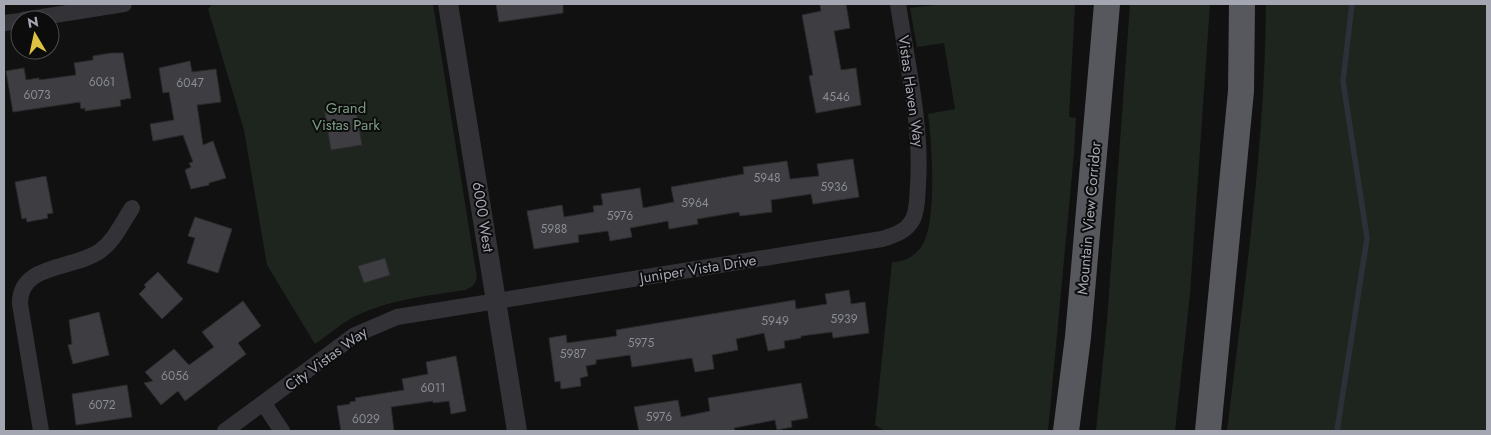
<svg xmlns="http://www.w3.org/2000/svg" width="1491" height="435" font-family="Jost,sans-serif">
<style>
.green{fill:#1e251f}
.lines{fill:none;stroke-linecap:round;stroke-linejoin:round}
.stream{stroke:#2c3139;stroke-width:5.5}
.building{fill:#3e3e42;stroke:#2c2b2e}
.minor{stroke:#333337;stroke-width:16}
.tertiary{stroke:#333337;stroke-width:20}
.trunk{stroke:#57585e;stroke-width:26}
.labels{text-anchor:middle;stroke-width:4;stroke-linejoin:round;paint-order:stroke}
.number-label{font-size:12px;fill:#8a8c96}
.street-label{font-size:15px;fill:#a4a6b2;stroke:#0c0c0d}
.park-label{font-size:15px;fill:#7d9b84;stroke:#0c0c0d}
</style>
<rect width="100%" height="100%" fill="#111112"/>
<!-- green -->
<path class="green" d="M 212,4 L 433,4 L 477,278 L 473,286 L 465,290 C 426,296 385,300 350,319 C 338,326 327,336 315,344 L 267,265 L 244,130 L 208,9 Z
M 943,4 L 1075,4 L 1069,117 L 1076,118 L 1074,153 L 1048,431 L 885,431 L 875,425 L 892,262 C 905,262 916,256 923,244 C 937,219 932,143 928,114 L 955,109 L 944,43 L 917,47 L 910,8 Z
M 1130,4 L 1210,4 L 1190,294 L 1175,431 L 1096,431 L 1107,321 Z
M 1266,4 L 1487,4 L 1487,431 L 1227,431 C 1244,289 1265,147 1266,4 Z"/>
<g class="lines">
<!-- stream -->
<path class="stream" d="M 1337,431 L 1367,238 L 1343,81 L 1352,4"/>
</g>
<!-- building -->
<path class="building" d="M 496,4 L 563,4 L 563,13 L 499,22 Z
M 820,4 L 846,4 L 850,28 L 834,31 L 841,70 L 856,68 L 861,105 L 816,113 L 809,76 L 813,75 L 802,15 L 821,11 Z
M 111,53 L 123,53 L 131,98 L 120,100 L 121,106 L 85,111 L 85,108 L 81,109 L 80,102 L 13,112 L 6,71 L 24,68 L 26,80 L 39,78 L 39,80 L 76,75 L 74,63 L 93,60 L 93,56 Z
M 190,61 L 192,72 L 216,69 L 221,102 L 197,105 L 203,145 L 213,141 L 226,178 L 209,183 L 209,185 L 191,189 L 185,170 L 191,167 L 189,163 L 193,162 L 183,135 L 153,141 L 150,124 L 174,120 L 169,92 L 163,93 L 159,68 Z
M 355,103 L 362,145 L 331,150 L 324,108 Z
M 853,159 L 859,197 L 813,204 L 811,194 L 771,200 L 772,212 L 740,216 L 739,212 L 697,219 L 698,224 L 669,229 L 668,221 L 630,228 L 632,237 L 610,241 L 608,231 L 578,235 L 579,242 L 534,249 L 527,211 L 562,205 L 564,217 L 594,212 L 593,206 L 603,205 L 601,194 L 640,188 L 643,208 L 674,202 L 671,187 L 744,174 L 743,167 L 787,161 L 790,179 L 819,176 L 817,164 Z
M 46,176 L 53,213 L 47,214 L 48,218 L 27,222 L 26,218 L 22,219 L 15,182 Z
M 195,217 L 232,229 L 218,273 L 187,263 L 195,238 L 188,236 Z
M 385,258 L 390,275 L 364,283 L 358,266 Z
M 158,272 L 183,299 L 162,319 L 139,294 L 146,287 L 144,285 Z
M 849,290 L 851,304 L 865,302 L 869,333 L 833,338 L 832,332 L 801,336 L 801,338 L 784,341 L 785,348 L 768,351 L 764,333 L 736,339 L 738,350 L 712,355 L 714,369 L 695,372 L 692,358 L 632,367 L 630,355 L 596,360 L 596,364 L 586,366 L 588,376 L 580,378 L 581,386 L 561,389 L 560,381 L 555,382 L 549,338 L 566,335 L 567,343 L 617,336 L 616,330 L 795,300 L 796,309 L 827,304 L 825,294 Z
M 243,301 L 261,326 L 238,343 L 246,354 L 185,401 L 178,391 L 161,405 L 144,383 L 153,381 L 145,372 L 174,349 L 189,365 L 214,347 L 202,332 Z
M 99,312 L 109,355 L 73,364 L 68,345 L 72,344 L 69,320 Z
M 456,356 L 466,411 L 451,414 L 449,401 L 433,403 L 433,401 L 391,407 L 394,431 L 341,431 L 337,406 L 350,404 L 350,402 L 356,401 L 355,398 L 404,390 L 402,379 L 428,374 L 426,362 Z
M 801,383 L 808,418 L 791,421 L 792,427 L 777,430 L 775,420 L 734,428 L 735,431 L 639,431 L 634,407 L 678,400 L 681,417 L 710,411 L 708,398 Z
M 127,385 L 132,417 L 76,425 L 72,394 Z"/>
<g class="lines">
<!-- minor -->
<path class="minor" d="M 23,20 L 124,4
M 4,23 L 20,21
M 264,404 L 282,431
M 41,431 L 20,304 C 19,263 73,270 100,251 C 114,241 122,223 132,208
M 225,431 L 355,335 L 397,317 L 882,239 C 895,235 907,231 913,219 C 918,208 917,196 918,185 C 922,124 907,64 898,4"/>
<!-- tertiary -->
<path class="tertiary" d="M 448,4 L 517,431"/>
<!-- trunk -->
<path class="trunk" d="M 1066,431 L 1078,337 L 1107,4
M 1208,431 L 1241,91 L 1242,4"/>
</g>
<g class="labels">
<!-- number labels -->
<g class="number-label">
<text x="102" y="86">6061</text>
<text x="190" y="87">6047</text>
<text x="37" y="99">6073</text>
<text x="836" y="101">4546</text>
<text x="767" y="182">5948</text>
<text x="834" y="191">5936</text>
<text x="695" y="207">5964</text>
<text x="620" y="220">5976</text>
<text x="554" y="233">5988</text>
<text x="844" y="323">5939</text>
<text x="775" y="325">5949</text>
<text x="641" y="347">5975</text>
<text x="573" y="358">5987</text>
<text x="175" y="380">6056</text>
<text x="433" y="392">6011</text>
<text x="102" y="409">6072</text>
<text x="659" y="421">5976</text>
<text x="366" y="423">6029</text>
</g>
<!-- street labels -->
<g class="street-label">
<text transform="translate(911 91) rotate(82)" y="5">Vistas Haven Way</text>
<text transform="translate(483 217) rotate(81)" y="5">6000 West</text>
<text transform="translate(1089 218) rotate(-85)" y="5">Mountain View Corridor</text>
<text transform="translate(698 269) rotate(-9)" y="5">Juniper Vista Drive</text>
<text transform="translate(326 359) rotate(-36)" y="5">City Vistas Way</text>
</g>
<!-- park labels -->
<g class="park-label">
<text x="346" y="113">Grand<tspan x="346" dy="17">Vistas Park</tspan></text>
</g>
</g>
<!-- border -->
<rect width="1491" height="435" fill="none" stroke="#a4a6b2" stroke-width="10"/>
<!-- north arrow -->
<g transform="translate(35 35) rotate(351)"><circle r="24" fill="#0c0c0d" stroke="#494a4f"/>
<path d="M0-4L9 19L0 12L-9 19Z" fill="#ddc33f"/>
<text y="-8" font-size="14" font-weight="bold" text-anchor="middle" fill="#a4a6b2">N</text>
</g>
</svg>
